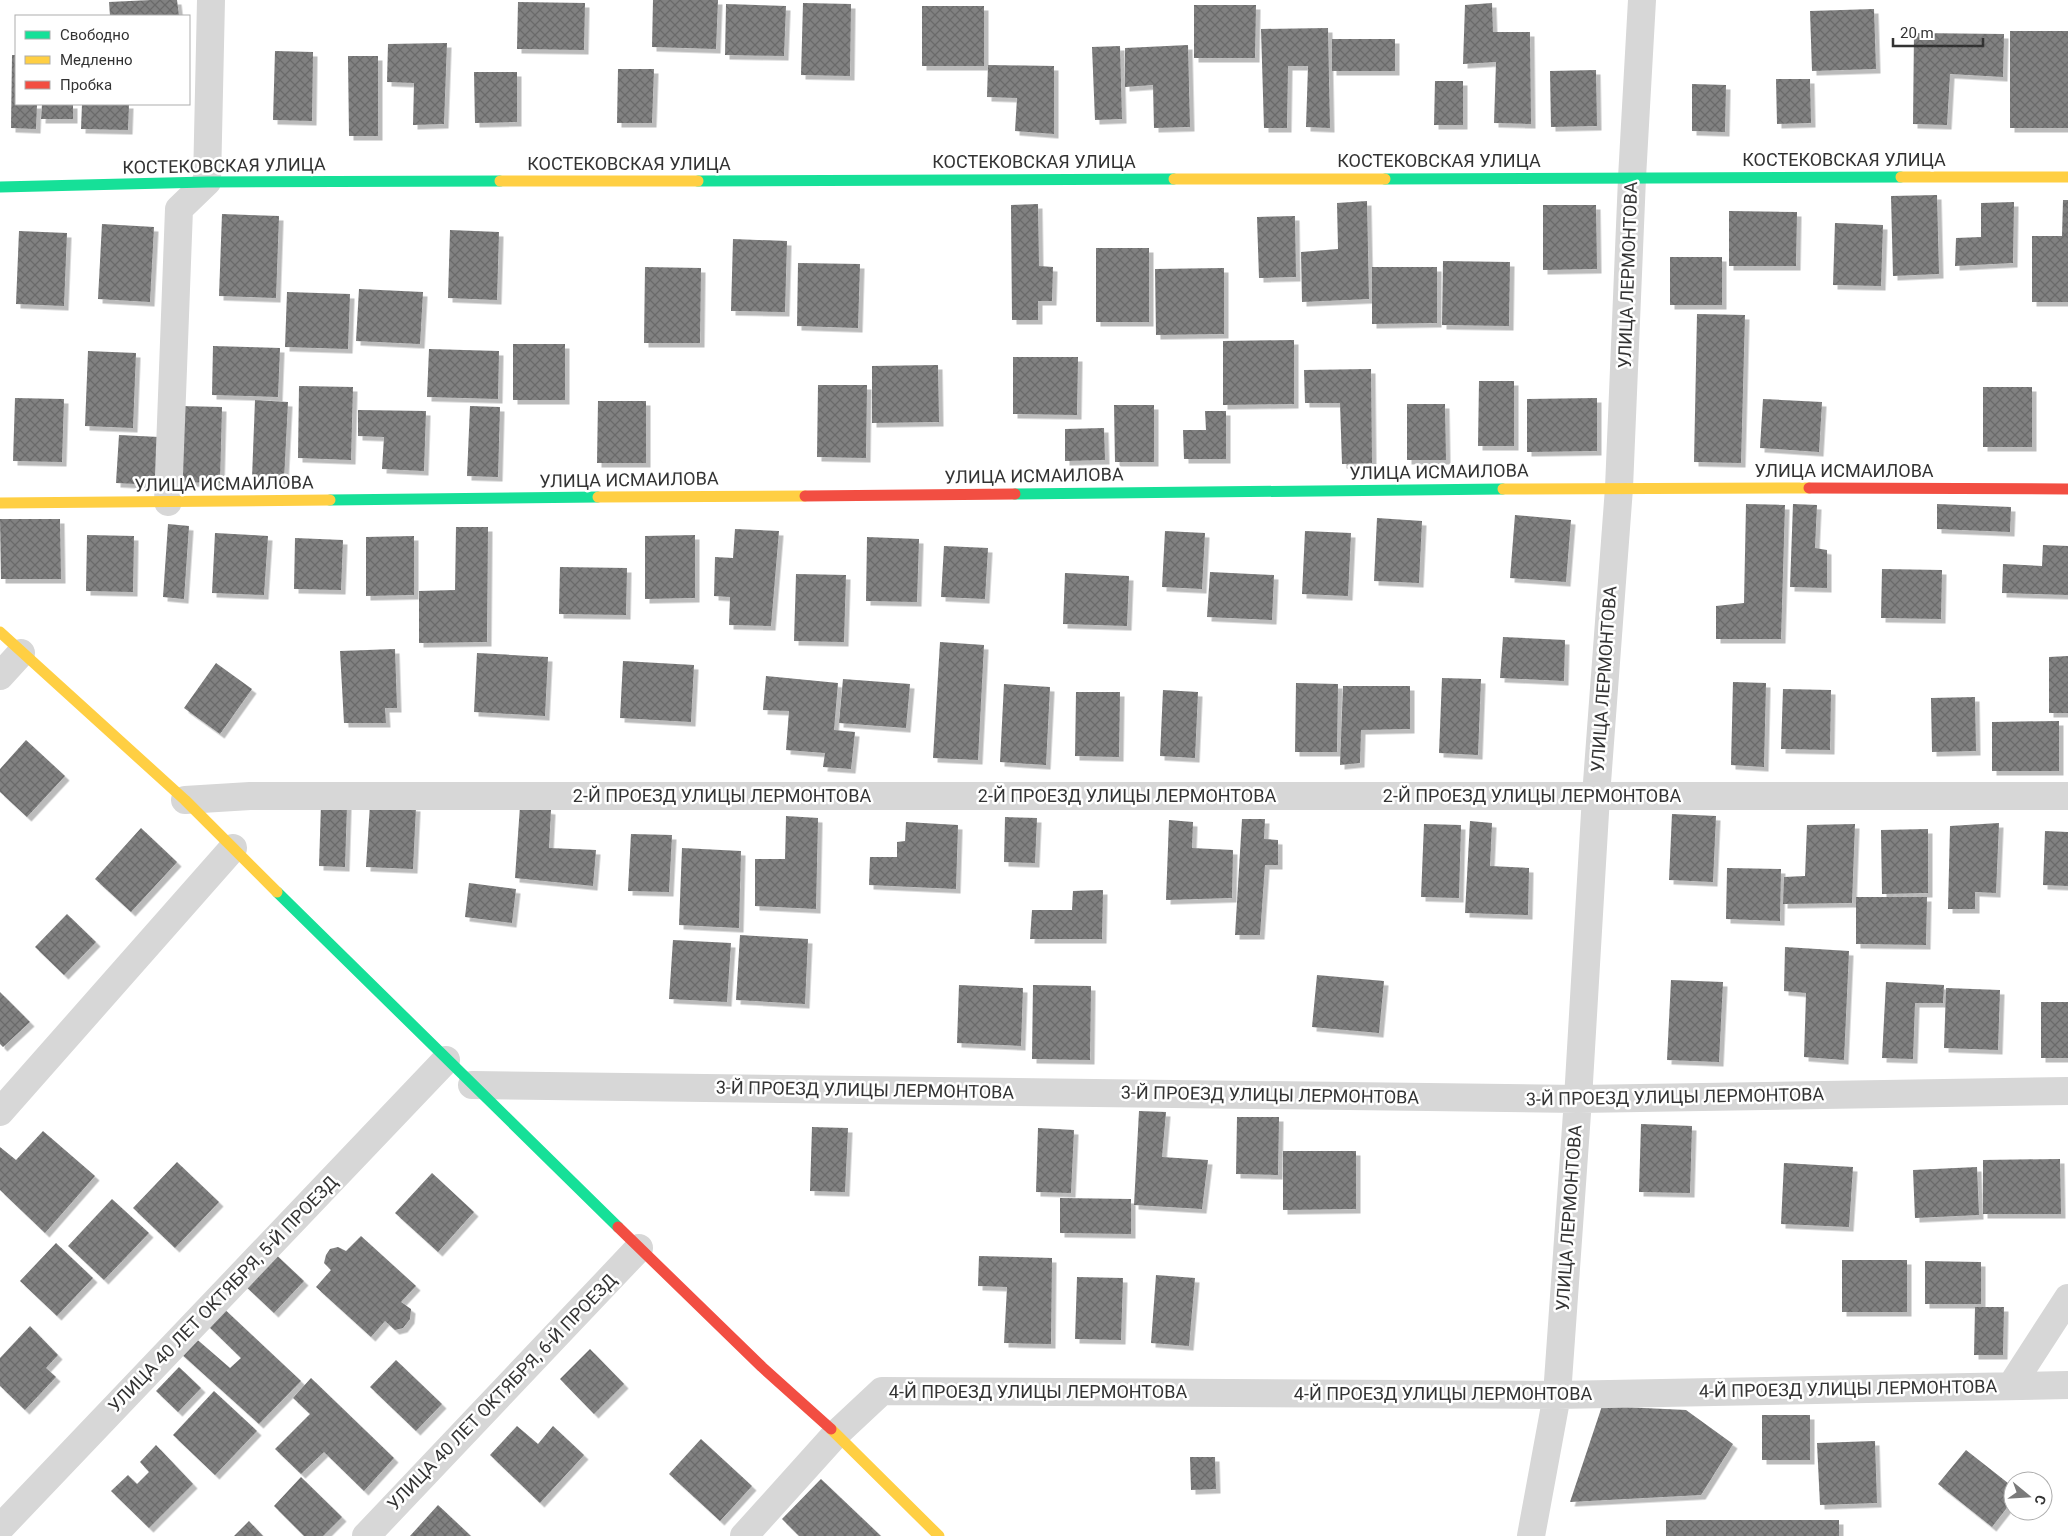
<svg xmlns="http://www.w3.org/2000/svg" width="2068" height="1536" font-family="Roboto,sans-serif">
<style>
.building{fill:url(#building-cross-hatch);filter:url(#shadow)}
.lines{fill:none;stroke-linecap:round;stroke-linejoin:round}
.street{stroke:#d7d7d7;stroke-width:28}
.fast{stroke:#16e098;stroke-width:11}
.slow{stroke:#ffcf43;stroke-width:11}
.jam{stroke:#f24e42;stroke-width:11}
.labels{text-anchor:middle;stroke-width:5;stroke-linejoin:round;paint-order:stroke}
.street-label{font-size:18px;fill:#333;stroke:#fff}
</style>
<defs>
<pattern id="building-cross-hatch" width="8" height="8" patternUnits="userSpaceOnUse" patternTransform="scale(1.25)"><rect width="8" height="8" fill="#818181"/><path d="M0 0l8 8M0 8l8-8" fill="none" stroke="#6a6a6a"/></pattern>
<filter id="shadow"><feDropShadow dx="4.5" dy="4.5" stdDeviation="0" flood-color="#0004"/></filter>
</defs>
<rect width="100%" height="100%" fill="#fff"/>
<!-- building -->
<path class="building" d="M 151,0 L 177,0 L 179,16 L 110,16 L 109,2 Z
M 653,0 L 718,0 L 716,49 L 652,47 Z
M 518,2 L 585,3 L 584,50 L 517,49 Z
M 803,3 L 851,4 L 850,76 L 801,75 Z
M 1492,3 L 1493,32 L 1530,32 L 1531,124 L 1494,123 L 1496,62 L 1463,64 L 1465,5 Z
M 726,4 L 786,6 L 784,56 L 725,55 Z
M 1194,5 L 1256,5 L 1255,58 L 1194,58 Z
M 922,6 L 984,6 L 984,66 L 922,66 Z
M 1874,9 L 1876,69 L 1812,71 L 1810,11 Z
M 1328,28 L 1330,128 L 1306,127 L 1308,66 L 1288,66 L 1287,128 L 1264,128 L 1261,29 Z
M 2010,31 L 2068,31 L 2068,128 L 2010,128 Z
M 1914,33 L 2004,34 L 2003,77 L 1950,74 L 1947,125 L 1913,124 Z
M 1332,39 L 1395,39 L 1395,71 L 1332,71 Z
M 447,43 L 444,124 L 413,125 L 414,83 L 387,82 L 388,44 Z
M 1188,45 L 1190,127 L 1154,128 L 1153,85 L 1125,87 L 1125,48 Z
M 1120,46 L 1122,119 L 1095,120 L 1092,47 Z
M 275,51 L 313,52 L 312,121 L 273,120 Z
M 12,55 L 16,55 L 16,104 L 37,104 L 36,129 L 11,128 Z
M 348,56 L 378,56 L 378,136 L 349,136 Z
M 988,65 L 1054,66 L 1054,134 L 1015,131 L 1017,98 L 987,97 Z
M 618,69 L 654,69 L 652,123 L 617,123 Z
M 1596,70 L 1597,126 L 1551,127 L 1550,71 Z
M 474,72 L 517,72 L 517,122 L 475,123 Z
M 1776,79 L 1810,79 L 1811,123 L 1777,124 Z
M 1435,81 L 1463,81 L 1463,125 L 1434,125 Z
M 1692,84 L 1726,85 L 1725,132 L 1692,131 Z
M 42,104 L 73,104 L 73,119 L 41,119 Z
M 82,104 L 129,104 L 128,130 L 81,129 Z
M 1937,195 L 1939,274 L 1893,276 L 1891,196 Z
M 2063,200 L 2068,200 L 2068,302 L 2032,302 L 2032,236 L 2062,236 Z
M 1367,201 L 1369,299 L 1302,302 L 1301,252 L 1338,249 L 1337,203 Z
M 2014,202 L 2013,263 L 1955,266 L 1956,238 L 1981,237 L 1981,203 Z
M 1038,204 L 1039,266 L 1053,267 L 1052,301 L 1038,301 L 1038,320 L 1012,320 L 1011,205 Z
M 1543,205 L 1596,205 L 1597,269 L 1543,270 Z
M 1729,211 L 1797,212 L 1796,266 L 1729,266 Z
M 222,214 L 279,216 L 276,298 L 219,296 Z
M 1295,216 L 1296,277 L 1259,278 L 1257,217 Z
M 1835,223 L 1883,225 L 1881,286 L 1833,285 Z
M 102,224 L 154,227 L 150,302 L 98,299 Z
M 450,230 L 499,232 L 497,300 L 448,298 Z
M 19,231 L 67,233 L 64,306 L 16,304 Z
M 733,239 L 787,241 L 785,312 L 731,311 Z
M 1096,248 L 1149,248 L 1149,322 L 1096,322 Z
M 1670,257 L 1722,257 L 1722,305 L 1670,305 Z
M 1443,261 L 1510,262 L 1509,326 L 1442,325 Z
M 798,263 L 860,264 L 858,328 L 797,326 Z
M 645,267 L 701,268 L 700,343 L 644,343 Z
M 1372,267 L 1437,267 L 1437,323 L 1372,324 Z
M 1224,268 L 1224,334 L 1156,335 L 1155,269 Z
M 359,289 L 423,292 L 420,344 L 356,341 Z
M 287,292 L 350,294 L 348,349 L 285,347 Z
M 1697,314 L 1745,315 L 1741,463 L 1694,462 Z
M 1294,340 L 1294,404 L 1223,405 L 1223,341 Z
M 513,344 L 565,344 L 565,400 L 513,400 Z
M 213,346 L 280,348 L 278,397 L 212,395 Z
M 429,349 L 499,351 L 498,399 L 427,397 Z
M 88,351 L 136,353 L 133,428 L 85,426 Z
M 1013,357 L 1078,357 L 1077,415 L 1013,414 Z
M 938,365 L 939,422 L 872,423 L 872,366 Z
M 1371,369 L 1372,463 L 1342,464 L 1340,403 L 1305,403 L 1304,370 Z
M 1479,381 L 1514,381 L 1514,446 L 1478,446 Z
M 818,385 L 867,385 L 866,458 L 817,457 Z
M 299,386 L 353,387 L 351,460 L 298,458 Z
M 1983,387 L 2032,387 L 2032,447 L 1983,447 Z
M 15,398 L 64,399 L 62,462 L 13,461 Z
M 1597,398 L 1597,451 L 1527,452 L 1527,399 Z
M 1763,399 L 1822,402 L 1819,452 L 1760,448 Z
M 255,400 L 288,402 L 284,480 L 252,478 Z
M 598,401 L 646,401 L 646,463 L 597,463 Z
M 1407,404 L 1445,404 L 1446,460 L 1407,460 Z
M 1114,405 L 1154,405 L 1154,462 L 1115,462 Z
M 180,406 L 222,407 L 220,483 L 178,482 Z
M 470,406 L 500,407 L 498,477 L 467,476 Z
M 358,410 L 426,411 L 424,471 L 382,469 L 384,437 L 358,436 Z
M 1205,411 L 1226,411 L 1226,459 L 1184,459 L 1183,430 L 1206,430 Z
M 1104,428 L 1105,460 L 1065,461 L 1065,429 Z
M 119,435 L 159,437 L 156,485 L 116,483 Z
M 1746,504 L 1785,505 L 1781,639 L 1716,639 L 1716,606 L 1744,603 Z
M 1793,504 L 1817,505 L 1815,548 L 1827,550 L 1827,588 L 1790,587 Z
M 1937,504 L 2011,507 L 2010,532 L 1937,529 Z
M 1515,515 L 1571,520 L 1566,582 L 1510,578 Z
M 1377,518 L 1422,521 L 1419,583 L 1374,581 Z
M 0,519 L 60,519 L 61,579 L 1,579 Z
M 168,524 L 189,526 L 184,599 L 163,597 Z
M 456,527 L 488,527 L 487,642 L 419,643 L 419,591 L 455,590 Z
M 735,529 L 779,531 L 771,626 L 729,625 L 730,597 L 714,596 L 715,557 L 733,558 Z
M 1165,531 L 1205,533 L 1202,589 L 1162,587 Z
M 1305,531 L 1351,533 L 1348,596 L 1302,594 Z
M 215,533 L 268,536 L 264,595 L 212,593 Z
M 87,535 L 134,536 L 133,592 L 86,591 Z
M 695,535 L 695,598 L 645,599 L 645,536 Z
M 414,536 L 414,595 L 366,596 L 366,537 Z
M 867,537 L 919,539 L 917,602 L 866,601 Z
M 295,538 L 343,540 L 341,590 L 294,589 Z
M 2043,545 L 2068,546 L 2068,595 L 2002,593 L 2003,564 L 2042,566 Z
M 944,546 L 988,548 L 985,599 L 941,597 Z
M 560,567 L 627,568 L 626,615 L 559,614 Z
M 1882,569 L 1942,570 L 1941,619 L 1881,618 Z
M 1210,572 L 1274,575 L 1272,620 L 1207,617 Z
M 1065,573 L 1129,576 L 1127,626 L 1063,624 Z
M 796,574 L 846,575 L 844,642 L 794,641 Z
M 1503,637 L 1565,640 L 1564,681 L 1500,678 Z
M 940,642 L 984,645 L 978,760 L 933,758 Z
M 395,649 L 397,708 L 385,708 L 386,723 L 344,723 L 340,651 Z
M 477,653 L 548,657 L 545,716 L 474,712 Z
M 2068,656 L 2068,713 L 2049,713 L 2049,657 Z
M 623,661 L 694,665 L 691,722 L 620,718 Z
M 216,663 L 252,689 L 220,734 L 184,708 Z
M 766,676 L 838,683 L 834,730 L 855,732 L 851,769 L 823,767 L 825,753 L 786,750 L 789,711 L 763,710 Z
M 1442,678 L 1481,679 L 1478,755 L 1439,753 Z
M 843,679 L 910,684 L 906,728 L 839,723 Z
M 1733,682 L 1766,683 L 1764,767 L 1731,765 Z
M 1296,683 L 1338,684 L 1337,752 L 1295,752 Z
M 1004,684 L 1050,687 L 1046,765 L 1000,762 Z
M 1343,686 L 1410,686 L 1410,729 L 1361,730 L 1360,763 L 1340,765 Z
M 1783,689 L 1831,690 L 1830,750 L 1781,749 Z
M 1163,690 L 1198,692 L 1195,758 L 1160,756 Z
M 1076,692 L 1120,692 L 1119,757 L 1075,756 Z
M 1975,697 L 1976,751 L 1932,752 L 1931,698 Z
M 2059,721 L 2059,771 L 1992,771 L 1992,722 Z
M 26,740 L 65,776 L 27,817 L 0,792 L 0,769 Z
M 321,804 L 347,805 L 345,867 L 319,866 Z
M 370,804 L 416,807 L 413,869 L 366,867 Z
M 520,806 L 551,810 L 549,848 L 596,850 L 593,886 L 515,878 Z
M 1672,814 L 1716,816 L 1713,882 L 1669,880 Z
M 786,816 L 818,818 L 816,909 L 755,906 L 755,859 L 785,859 Z
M 1005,817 L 1037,818 L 1035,863 L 1004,862 Z
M 1242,819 L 1265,819 L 1264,839 L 1278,840 L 1278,865 L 1265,865 L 1260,935 L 1235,935 Z
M 1169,820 L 1193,822 L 1192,848 L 1233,850 L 1232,898 L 1166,900 Z
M 1470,821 L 1492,823 L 1490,866 L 1529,868 L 1528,915 L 1465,913 Z
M 906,822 L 958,825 L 956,889 L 869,885 L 870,857 L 897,857 L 897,842 L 905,841 Z
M 1999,823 L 1996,893 L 1975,892 L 1975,909 L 1948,909 L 1950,826 Z
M 1424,824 L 1461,825 L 1459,898 L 1421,897 Z
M 1855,824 L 1852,903 L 1783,904 L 1784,877 L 1805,876 L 1807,825 Z
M 141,828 L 177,862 L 131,912 L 95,879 Z
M 1928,829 L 1928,893 L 1882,894 L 1881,830 Z
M 2045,831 L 2068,832 L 2068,886 L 2043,885 Z
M 631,834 L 672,835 L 669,892 L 628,891 Z
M 682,848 L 741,851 L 739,928 L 679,925 Z
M 1727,868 L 1781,869 L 1780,921 L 1726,919 Z
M 469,883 L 516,889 L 512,923 L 465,917 Z
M 1103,890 L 1102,939 L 1030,939 L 1032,910 L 1072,910 L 1073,891 Z
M 1856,897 L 1927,897 L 1926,945 L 1856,944 Z
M 67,914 L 96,942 L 64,975 L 35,947 Z
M 740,935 L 808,939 L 805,1004 L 736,1000 Z
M 673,940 L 731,943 L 727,1002 L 669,999 Z
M 1785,947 L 1849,951 L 1844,1060 L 1804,1057 L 1806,993 L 1784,991 Z
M 1317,975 L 1384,981 L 1379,1033 L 1312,1027 Z
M 1671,980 L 1723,982 L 1719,1062 L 1667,1060 Z
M 1886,982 L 1944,985 L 1943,1003 L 1915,1003 L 1913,1059 L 1882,1058 Z
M 959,985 L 1023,988 L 1021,1046 L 957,1043 Z
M 1033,985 L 1091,986 L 1090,1060 L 1032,1059 Z
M 1946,988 L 2000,990 L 1998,1050 L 1944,1048 Z
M 0,992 L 30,1022 L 3,1047 L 0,1044 Z
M 2041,1002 L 2068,1002 L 2068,1058 L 2041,1058 Z
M 1139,1111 L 1166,1112 L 1162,1157 L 1208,1160 L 1202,1209 L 1134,1205 Z
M 1237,1117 L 1279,1117 L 1278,1175 L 1236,1174 Z
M 1641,1124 L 1692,1126 L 1690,1193 L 1639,1192 Z
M 812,1127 L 848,1128 L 845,1192 L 810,1191 Z
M 1038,1128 L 1074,1130 L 1071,1193 L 1036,1192 Z
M 43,1131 L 95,1176 L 45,1233 L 0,1190 L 0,1147 L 16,1160 Z
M 1283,1151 L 1356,1151 L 1356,1209 L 1283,1210 Z
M 2060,1159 L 2061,1214 L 1983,1214 L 1983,1160 Z
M 177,1162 L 219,1202 L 175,1248 L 133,1208 Z
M 1784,1163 L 1853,1167 L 1849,1227 L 1781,1224 Z
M 1977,1167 L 1979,1215 L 1915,1218 L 1913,1170 Z
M 432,1173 L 474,1212 L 438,1252 L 395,1213 Z
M 1060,1198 L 1131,1199 L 1131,1234 L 1060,1233 Z
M 112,1199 L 149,1233 L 104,1280 L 68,1246 Z
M 361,1236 L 416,1286 L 401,1302 L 411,1309 L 410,1319 L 403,1328 L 395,1330 L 385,1321 L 371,1337 L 316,1287 L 331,1270 L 324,1263 L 326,1255 L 330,1249 L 338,1247 L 346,1251 Z
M 56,1243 L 93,1278 L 57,1316 L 20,1281 Z
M 271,1250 L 304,1281 L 274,1313 L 241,1282 Z
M 979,1256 L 1052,1258 L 1051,1344 L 1004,1343 L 1007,1287 L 978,1286 Z
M 1842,1260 L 1907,1260 L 1907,1312 L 1842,1312 Z
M 1925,1261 L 1981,1262 L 1981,1304 L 1925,1304 Z
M 1156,1275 L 1195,1278 L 1189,1346 L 1151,1343 Z
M 1077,1277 L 1123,1278 L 1121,1340 L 1075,1339 Z
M 220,1305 L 301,1381 L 259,1424 L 178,1351 L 193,1336 L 230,1368 L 241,1358 L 204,1322 Z
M 1975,1307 L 2004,1307 L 2003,1355 L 1974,1355 Z
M 30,1326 L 58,1355 L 46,1368 L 56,1377 L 25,1410 L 0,1386 L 0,1358 Z
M 590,1349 L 624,1384 L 594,1414 L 560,1379 Z
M 396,1360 L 442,1404 L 416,1431 L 370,1387 Z
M 179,1367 L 201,1388 L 178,1412 L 156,1391 Z
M 311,1378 L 394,1458 L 364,1491 L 324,1452 L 301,1474 L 275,1449 L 310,1414 L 293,1398 Z
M 214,1391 L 257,1431 L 215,1475 L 173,1435 Z
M 1602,1406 L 1686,1410 L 1733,1444 L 1701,1495 L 1570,1502 Z
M 1762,1415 L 1810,1415 L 1810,1460 L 1762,1460 Z
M 517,1426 L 538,1444 L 553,1426 L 584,1455 L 540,1503 L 490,1455 Z
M 701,1439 L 752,1486 L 720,1521 L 669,1474 Z
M 1875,1441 L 1877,1503 L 1820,1505 L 1817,1443 Z
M 156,1445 L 193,1484 L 149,1528 L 111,1491 L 128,1475 L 137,1484 L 149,1472 L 140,1462 Z
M 1966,1450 L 2013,1487 L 2013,1500 L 1992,1527 L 1938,1484 Z
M 1190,1457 L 1215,1457 L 1216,1489 L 1191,1490 Z
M 301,1477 L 342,1517 L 323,1536 L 304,1536 L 274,1506 Z
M 821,1479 L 881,1536 L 799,1536 L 782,1519 Z
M 438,1505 L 471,1536 L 410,1536 Z
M 1666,1520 L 1839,1520 L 1839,1536 L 1666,1536 Z
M 249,1521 L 263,1536 L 234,1536 Z"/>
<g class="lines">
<!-- street -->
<path class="street" d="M 168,502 L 179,209 L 207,182 L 211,0
M 0,676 L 21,653
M 185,800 L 250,796 L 2068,796
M 472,1085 L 1578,1099 L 2068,1091
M 0,1112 L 233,848
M 2011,1386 L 2068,1298
M 0,1528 L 446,1060
M 366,1536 L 639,1248
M 744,1536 L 836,1434 L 882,1391 L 1557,1395 L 2068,1385
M 1531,1536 L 1557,1395 L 1578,1099 L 1596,796 L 1619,488 L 1632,178 L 1642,0"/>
<!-- fast -->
<path class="fast" d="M 1385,179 L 1901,177
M 698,181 L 1174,179
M 0,187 L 207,182 L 500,181
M 1015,494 L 1503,489
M 330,500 L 598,497
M 277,892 L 618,1227"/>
<!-- slow -->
<path class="slow" d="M 1901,177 L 2068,177
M 1174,179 L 1385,179
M 500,181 L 698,181
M 1503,489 L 1809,488
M 598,497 L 805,496
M 0,503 L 330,500
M 0,632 L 185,800 L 277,892
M 831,1429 L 939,1536"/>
<!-- jam -->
<path class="jam" d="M 1809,488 L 2068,489
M 805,496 L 1015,494
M 618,1227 L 762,1367 L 831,1429"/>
</g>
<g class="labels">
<!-- street labels -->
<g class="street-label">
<text x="1844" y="166">КОСТЕКОВСКАЯ УЛИЦА</text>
<text x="1439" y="167">КОСТЕКОВСКАЯ УЛИЦА</text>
<text x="1034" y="168">КОСТЕКОВСКАЯ УЛИЦА</text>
<text x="629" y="170">КОСТЕКОВСКАЯ УЛИЦА</text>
<text transform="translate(224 166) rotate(-1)" y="6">КОСТЕКОВСКАЯ УЛИЦА</text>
<text transform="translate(1628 275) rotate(-88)" y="6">УЛИЦА ЛЕРМОНТОВА</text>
<text x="1844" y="477">УЛИЦА ИСМАИЛОВА</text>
<text transform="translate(1439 472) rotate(-1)" y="6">УЛИЦА ИСМАИЛОВА</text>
<text transform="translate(1034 476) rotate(-1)" y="6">УЛИЦА ИСМАИЛОВА</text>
<text transform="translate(629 480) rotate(-1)" y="6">УЛИЦА ИСМАИЛОВА</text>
<text transform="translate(224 484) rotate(-1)" y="6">УЛИЦА ИСМАИЛОВА</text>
<text transform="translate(1604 679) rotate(-86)" y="6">УЛИЦА ЛЕРМОНТОВА</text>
<text x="722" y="802">2-Й ПРОЕЗД УЛИЦЫ ЛЕРМОНТОВА</text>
<text x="1127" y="802">2-Й ПРОЕЗД УЛИЦЫ ЛЕРМОНТОВА</text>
<text x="1532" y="802">2-Й ПРОЕЗД УЛИЦЫ ЛЕРМОНТОВА</text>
<text transform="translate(865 1090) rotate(1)" y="6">3-Й ПРОЕЗД УЛИЦЫ ЛЕРМОНТОВА</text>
<text transform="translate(1270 1095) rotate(1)" y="6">3-Й ПРОЕЗД УЛИЦЫ ЛЕРМОНТОВА</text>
<text transform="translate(1675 1097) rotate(-1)" y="6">3-Й ПРОЕЗД УЛИЦЫ ЛЕРМОНТОВА</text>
<text transform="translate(1569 1218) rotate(-86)" y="6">УЛИЦА ЛЕРМОНТОВА</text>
<text transform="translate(223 1294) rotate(-46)" y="6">УЛИЦА 40 ЛЕТ ОКТЯБРЯ, 5-Й ПРОЕЗД</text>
<text transform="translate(1848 1389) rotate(-1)" y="6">4-Й ПРОЕЗД УЛИЦЫ ЛЕРМОНТОВА</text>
<text transform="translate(502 1392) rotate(-46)" y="6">УЛИЦА 40 ЛЕТ ОКТЯБРЯ, 6-Й ПРОЕЗД</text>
<text x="1038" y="1398">4-Й ПРОЕЗД УЛИЦЫ ЛЕРМОНТОВА</text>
<text x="1443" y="1400">4-Й ПРОЕЗД УЛИЦЫ ЛЕРМОНТОВА</text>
</g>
</g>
<!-- legend -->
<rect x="15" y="15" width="175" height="90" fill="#ffffff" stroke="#adadad"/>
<rect x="25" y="31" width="25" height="8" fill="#16e098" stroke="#adadad"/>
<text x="60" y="40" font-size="15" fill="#333333">Свободно</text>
<rect x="25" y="56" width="25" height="8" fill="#ffcf43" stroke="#adadad"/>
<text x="60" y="65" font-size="15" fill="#333333">Медленно</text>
<rect x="25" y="81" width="25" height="8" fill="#f24e42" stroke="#adadad"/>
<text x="60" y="90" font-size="15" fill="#333333">Пробка</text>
<!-- north arrow -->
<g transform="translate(2028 1496) rotate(108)"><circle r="24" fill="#ffffff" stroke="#adadad"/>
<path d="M0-4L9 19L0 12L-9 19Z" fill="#7a7a7a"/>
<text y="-8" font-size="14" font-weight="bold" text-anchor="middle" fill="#333333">С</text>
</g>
<!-- scale -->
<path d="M1893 38v8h90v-8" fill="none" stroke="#333333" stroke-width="2.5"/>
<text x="1900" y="38" font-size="15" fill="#333333" stroke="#ffffff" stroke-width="4" paint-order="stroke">20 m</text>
</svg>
